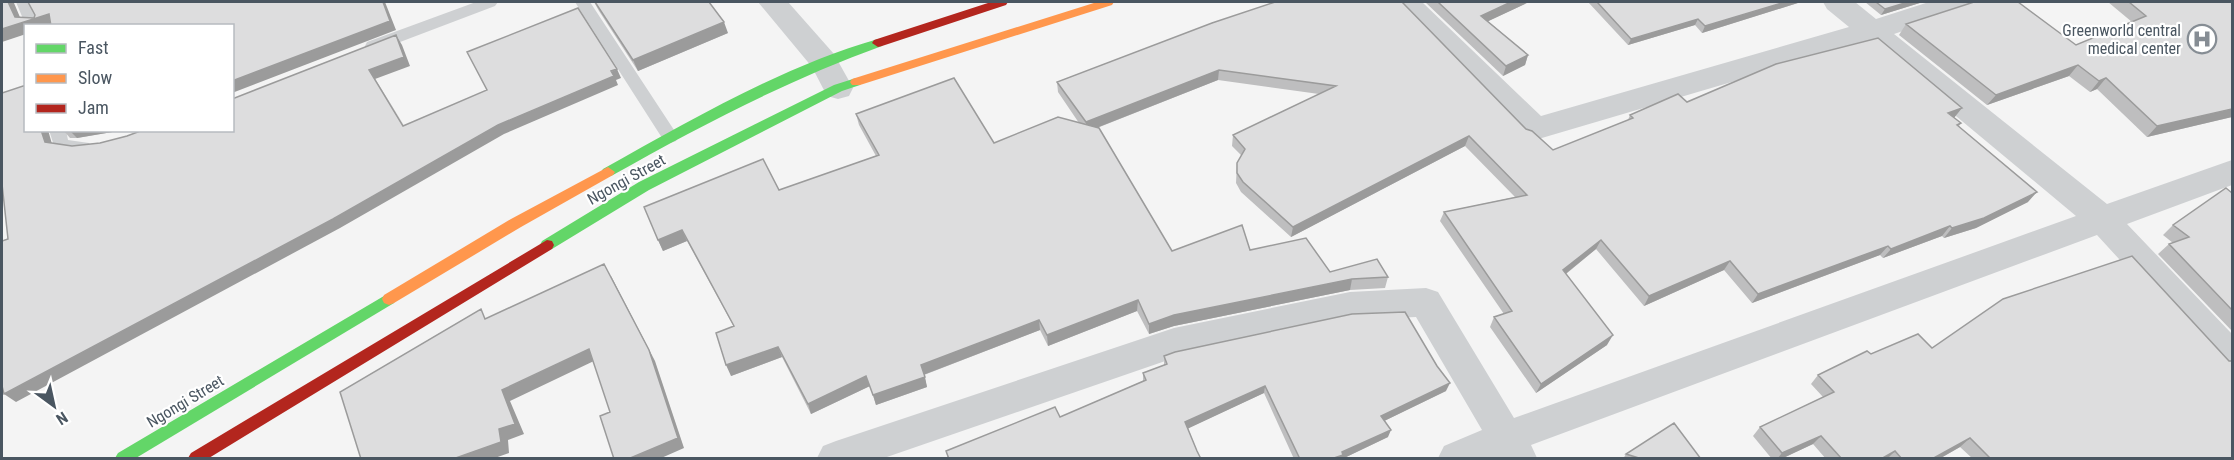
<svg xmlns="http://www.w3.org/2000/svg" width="2234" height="460" font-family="'Roboto Condensed',sans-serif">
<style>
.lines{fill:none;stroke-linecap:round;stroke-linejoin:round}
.lane{fill:#ced0d2;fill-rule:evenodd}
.street{fill:#ced0d2;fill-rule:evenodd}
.fast{fill:#63d668;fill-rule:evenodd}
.slow{fill:#ff974d;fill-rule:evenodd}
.jam{fill:#b3261e;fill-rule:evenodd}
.wall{fill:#bebebf}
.shaded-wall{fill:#9b9b9b}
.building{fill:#ddddde;stroke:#9b9b9b;stroke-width:1.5}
.labels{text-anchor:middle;stroke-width:4.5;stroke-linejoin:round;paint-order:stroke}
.poi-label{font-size:16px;fill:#4a5661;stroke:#fff;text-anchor:end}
.street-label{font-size:16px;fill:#4a5661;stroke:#fff}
</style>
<rect width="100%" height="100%" fill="#f4f4f4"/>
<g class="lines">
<!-- lane -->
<path class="lane" d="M 16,2 L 30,2 L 42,26 L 26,26 Z
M 476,2 L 498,2 L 495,6 L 379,50 L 367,50 L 365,46 L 367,42 Z
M 575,2 L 590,2 L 676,133 L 678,137 L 676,141 L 670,143 L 664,141 Z
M 49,130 L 66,130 L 68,140 L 89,143 L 92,148 L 89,153 L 83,154 L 55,149 Z"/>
<!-- street -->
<path class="street" d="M 758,2 L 788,2 L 834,54 L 853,88 L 849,96 L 838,99 L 827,96 L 812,67 Z
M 1392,2 L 1422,2 L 1541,116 L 1849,27 L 1827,9 L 1823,2 L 1855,2 L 1876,19 L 1929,2 L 1972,2 L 1968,9 L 1894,34 L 2107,204 L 2232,160 L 2232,185 L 2127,224 L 2232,334 L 2232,372 L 2219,368 L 2097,235 L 1531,445 L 1537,458 L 1438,458 L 1444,446 L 1482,430 L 1416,317 L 1350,320 L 1174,358 L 884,458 L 817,458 L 823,446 L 836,441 L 1174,328 L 1350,292 L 1426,288 L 1438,292 L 1514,418 L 2076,216 L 1867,42 L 1535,140 L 1524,137 Z"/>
<!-- fast -->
<path class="fast" d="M 878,39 L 884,43 L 882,46 C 788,80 700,126 613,175 L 608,177 L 601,172 L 603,169 C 691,120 781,67 878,39 Z
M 856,78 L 860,79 L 862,82 L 860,85 L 842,91 L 649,190 L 552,249 L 542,249 L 540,245 L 542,241 L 639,182 L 834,85 Z
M 389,293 L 394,295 L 396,299 L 394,303 L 136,458 L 115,458 L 118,453 Z"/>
<!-- slow -->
<path class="slow" d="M 1097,2 L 1114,2 L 1112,5 L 860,85 L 852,85 L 850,82 L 852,79 Z
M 608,167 L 615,172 L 613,175 L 521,227 L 394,303 L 389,305 L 384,303 L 382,299 L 384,295 L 511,219 Z"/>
<!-- jam -->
<path class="jam" d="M 991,2 L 1008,2 L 1006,5 L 882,46 L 878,47 L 872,43 L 874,40 Z
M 547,240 L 552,241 L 554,245 L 552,249 L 209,458 L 188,458 L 191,453 Z"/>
</g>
<!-- wall -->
<path class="wall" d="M 594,2 L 728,33 L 638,71 L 599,11 Z
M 1425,2 L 1529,2 L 1488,21 L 1528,55 L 1525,65 L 1503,76 Z
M 1588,2 L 1801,2 L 1702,33 L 1695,25 L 1628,45 Z
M 1865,2 L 1923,2 L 1881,15 Z
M 2108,2 L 2232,2 L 2232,117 L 2147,137 L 2097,89 L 2090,92 L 2069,76 L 1987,105 L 1899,35 L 1906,24 L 2076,45 L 2132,22 Z
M 1212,23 L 1526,129 L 1553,150 L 1628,120 L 1630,115 L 1687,102 L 1954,118 L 1961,123 L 1959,126 L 2028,202 L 1976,228 L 1944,238 L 1942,236 L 1883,258 L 1880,255 L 1752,303 L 1724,270 L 1644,306 L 1596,249 L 1566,274 L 1607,345 L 1536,393 L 1490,327 L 1494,317 L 1504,314 L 1440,221 L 1444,212 L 1515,197 L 1465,146 L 1291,237 L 1241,192 L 1236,183 L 1237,163 L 1242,156 L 1232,146 L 1233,135 L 1319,94 L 1218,80 L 1097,128 L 1172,251 L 1250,250 L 1330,272 L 1388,277 L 1385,288 L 1350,290 L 1174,326 L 1149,334 L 1137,311 L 1048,346 L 1040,330 L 924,375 L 927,387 L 876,405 L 870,386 L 811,414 L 782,357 L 731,376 L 734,327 L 687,241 L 663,251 L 658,240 L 779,190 L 876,156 L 859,125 L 856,114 L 994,143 L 1079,123 L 1058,92 L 1057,82 Z
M 63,130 L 124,130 L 77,138 L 70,138 Z
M 2232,193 L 2232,331 L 2158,254 L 2169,244 L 2173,243 L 2163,235 L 2173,225 Z
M 1932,348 L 2232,459 L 1973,459 L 1960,447 L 1939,459 L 1826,459 L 1813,444 L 1781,459 L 1772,459 L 1753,436 L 1760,427 L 1823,397 L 1811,384 L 1818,375 L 1871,354 Z
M 1164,356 L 1446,391 L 1384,421 L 1388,437 L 1342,459 L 1294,459 L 1264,393 L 1188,428 L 1197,451 L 1201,459 L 948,459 L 946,451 L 1060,417 L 1143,381 L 1143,373 L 1164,366 Z
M 1626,454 L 1701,459 L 1623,459 Z"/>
<!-- shaded-wall -->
<path class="shaded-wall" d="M 8,2 L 15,2 L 14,3 L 22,22 L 49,14 L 51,26 L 26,26 L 26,34 L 2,42 L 2,29 L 15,17 Z
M 383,2 L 385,2 L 396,30 L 232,93 L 232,81 Z
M 1511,2 L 1529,2 L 1478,26 L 1481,16 Z
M 1785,2 L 1801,2 L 1702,33 L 1705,26 Z
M 1908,2 L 1923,2 L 1881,15 L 1885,9 Z
M 1698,19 L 1695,25 L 1628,45 L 1631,39 Z
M 724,22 L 728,33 L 638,71 L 633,60 Z
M 396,35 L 402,45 L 410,66 L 375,79 L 410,135 L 369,70 Z
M 1528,55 L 1525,65 L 1503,76 L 1506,66 Z
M 2078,65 L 2069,76 L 1987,105 L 1996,95 Z
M 617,69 L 621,78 L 616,80 L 618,85 L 504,134 L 340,228 L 16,402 L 4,394 L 498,125 Z
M 1219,70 L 1218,80 L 1086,132 L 1086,122 Z
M 2106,78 L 2097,89 L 2090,92 L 2099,81 Z
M 1962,108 L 1954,118 L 1948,113 Z
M 2232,109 L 2232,117 L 2147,137 L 2157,126 Z
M 41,130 L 48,130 L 54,151 L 45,142 Z
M 69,130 L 124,130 L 77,138 Z
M 1469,136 L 1465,146 L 1291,237 L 1293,227 Z
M 2037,192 L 2028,202 L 1976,228 L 1944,238 L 1952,228 Z
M 1950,226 L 1942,236 L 1883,258 L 1891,249 Z
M 682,230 L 687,241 L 663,251 L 658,240 Z
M 1601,240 L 1596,249 L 1558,280 L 1563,270 Z
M 1888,246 L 1880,255 L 1752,303 L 1758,294 Z
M 1730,261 L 1724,270 L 1644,306 L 1649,296 Z
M 611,276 L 655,361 L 684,448 L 659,459 L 628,459 Z
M 1352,279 L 1350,290 L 1174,326 L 1149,334 L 1149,324 L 1174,315 Z
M 1138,300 L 1137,311 L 1048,346 L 1047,335 Z
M 1039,320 L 1040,330 L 923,375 L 921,365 Z
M 1613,335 L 1607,345 L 1536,393 L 1541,384 Z
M 778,347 L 782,357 L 731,376 L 726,365 Z
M 589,349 L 596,360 L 510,401 L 524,434 L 508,440 L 509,453 L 492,459 L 453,459 L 499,429 L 502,390 Z
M 866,376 L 870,386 L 811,414 L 808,404 Z
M 925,377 L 927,387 L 876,405 L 873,395 Z
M 1450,383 L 1446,391 L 1378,424 L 1381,416 Z
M 1265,386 L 1264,393 L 1185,430 L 1185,422 Z
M 1391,430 L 1388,437 L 1342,459 L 1331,459 L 1342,452 Z
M 1821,436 L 1813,444 L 1781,459 L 1777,459 L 1782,453 Z
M 1970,438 L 1960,447 L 1939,459 L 1932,459 Z
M 1895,451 L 1887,459 L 1881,459 Z"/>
<!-- building -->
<path class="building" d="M 2,2 L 8,2 L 15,17 L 34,18 L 35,15 L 28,2 L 383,2 L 390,21 L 232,81 L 232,26 L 51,26 L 49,14 L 2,29 Z
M 595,2 L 709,2 L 724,22 L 633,60 Z
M 1275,2 L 1402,2 L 1526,129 L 1532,131 L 1553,150 L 1633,118 L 1630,115 L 1678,94 L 1687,102 L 1776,64 L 1878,38 L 1962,108 L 1948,113 L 1961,123 L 1957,125 L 2037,192 L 1984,218 L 1952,228 L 1950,226 L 1891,249 L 1888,246 L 1758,294 L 1730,261 L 1649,296 L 1601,240 L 1563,270 L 1613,335 L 1541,384 L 1494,317 L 1512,311 L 1444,212 L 1527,195 L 1469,136 L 1293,227 L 1243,182 L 1237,173 L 1237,163 L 1245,149 L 1233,135 L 1336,86 L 1219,70 L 1086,122 L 1057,82 L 1212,23 Z
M 1438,2 L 1511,2 L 1481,16 L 1528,55 L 1506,66 Z
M 1597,2 L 1785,2 L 1705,26 L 1698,19 L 1631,39 Z
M 1876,2 L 1908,2 L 1885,9 Z
M 1974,2 L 2018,2 L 2076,45 L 2146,16 L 2129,2 L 2232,2 L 2232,109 L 2157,126 L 2106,78 L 2099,81 L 2078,65 L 1996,95 L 1906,24 Z
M 578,8 L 617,69 L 611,71 L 614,76 L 498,125 L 333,219 L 4,394 L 2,386 L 2,241 L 8,239 L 2,184 L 2,93 L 26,85 L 26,130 L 41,130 L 45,142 L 72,146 L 100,143 L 127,136 L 143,130 L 232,130 L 232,99 L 396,35 L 404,57 L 369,70 L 403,126 L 487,90 L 467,52 Z
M 954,78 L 994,143 L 1058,117 L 1099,128 L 1172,251 L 1242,225 L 1250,250 L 1306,238 L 1330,272 L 1377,259 L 1388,277 L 1352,279 L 1174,315 L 1149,324 L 1138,300 L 1047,335 L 1039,320 L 921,365 L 925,377 L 873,395 L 866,376 L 808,404 L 778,347 L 726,365 L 716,333 L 734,326 L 682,230 L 658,240 L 644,207 L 763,159 L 779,190 L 879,155 L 856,114 Z
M 2226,188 L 2232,193 L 2232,310 L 2169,244 L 2189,237 L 2173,225 Z
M 2132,256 L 2229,361 L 2232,361 L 2232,459 L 1991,459 L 1970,438 L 1932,459 L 1902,459 L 1895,451 L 1881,459 L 1842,459 L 1821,436 L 1782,453 L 1760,427 L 1834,392 L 1818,375 L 1867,351 L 1871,354 L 1918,334 L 1932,348 L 2003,299 Z
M 604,264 L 649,350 L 678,438 L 628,459 L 614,459 L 600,416 L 610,412 L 589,349 L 502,390 L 515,424 L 499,429 L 501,442 L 453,459 L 361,459 L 340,392 L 481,309 L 485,319 Z
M 1405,312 L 1437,366 L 1450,383 L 1381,416 L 1391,430 L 1342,452 L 1343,455 L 1331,459 L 1300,459 L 1265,386 L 1185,422 L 1197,451 L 1201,459 L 949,459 L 946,451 L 1055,407 L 1060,417 L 1146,380 L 1143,373 L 1167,364 L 1164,356 L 1175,352 L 1352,314 Z
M 1674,423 L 1701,459 L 1642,459 L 1626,454 Z"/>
<!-- icons -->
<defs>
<g id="hospital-ring" transform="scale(1.5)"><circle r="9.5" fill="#fff" stroke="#868d94" stroke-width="1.5"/><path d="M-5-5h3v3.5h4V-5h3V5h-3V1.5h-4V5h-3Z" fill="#868d94"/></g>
</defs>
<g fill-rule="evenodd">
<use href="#hospital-ring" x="2202" y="39"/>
</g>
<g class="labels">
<!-- poi labels -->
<g class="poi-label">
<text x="2181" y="36">Greenworld central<tspan x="2181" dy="18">medical center</tspan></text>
</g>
<!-- street labels -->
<g class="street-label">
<text transform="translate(626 179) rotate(-29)" y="6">Ngongi Street</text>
<text transform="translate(185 401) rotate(-31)" y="6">Ngongi Street</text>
</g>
</g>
<!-- border -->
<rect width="2234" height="460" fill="none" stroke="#4a5661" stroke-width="6"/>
<!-- legend -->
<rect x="24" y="24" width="210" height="108" fill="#ffffff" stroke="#b7bbc0" stroke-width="1.5"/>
<rect x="36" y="44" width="30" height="9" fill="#63d668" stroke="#b7bbc0" stroke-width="1.5"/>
<text x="78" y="54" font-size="18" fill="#4a5661">Fast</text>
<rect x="36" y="74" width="30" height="9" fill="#ff974d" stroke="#b7bbc0" stroke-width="1.5"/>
<text x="78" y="84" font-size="18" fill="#4a5661">Slow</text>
<rect x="36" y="104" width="30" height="9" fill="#b3261e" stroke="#b7bbc0" stroke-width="1.5"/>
<text x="78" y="114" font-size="18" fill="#4a5661">Jam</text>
<!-- north arrow -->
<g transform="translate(54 406) rotate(147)" stroke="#ffffff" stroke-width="4.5" paint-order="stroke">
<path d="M0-4.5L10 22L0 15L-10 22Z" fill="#4a5661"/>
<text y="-9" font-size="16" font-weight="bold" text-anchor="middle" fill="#4a5661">N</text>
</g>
</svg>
